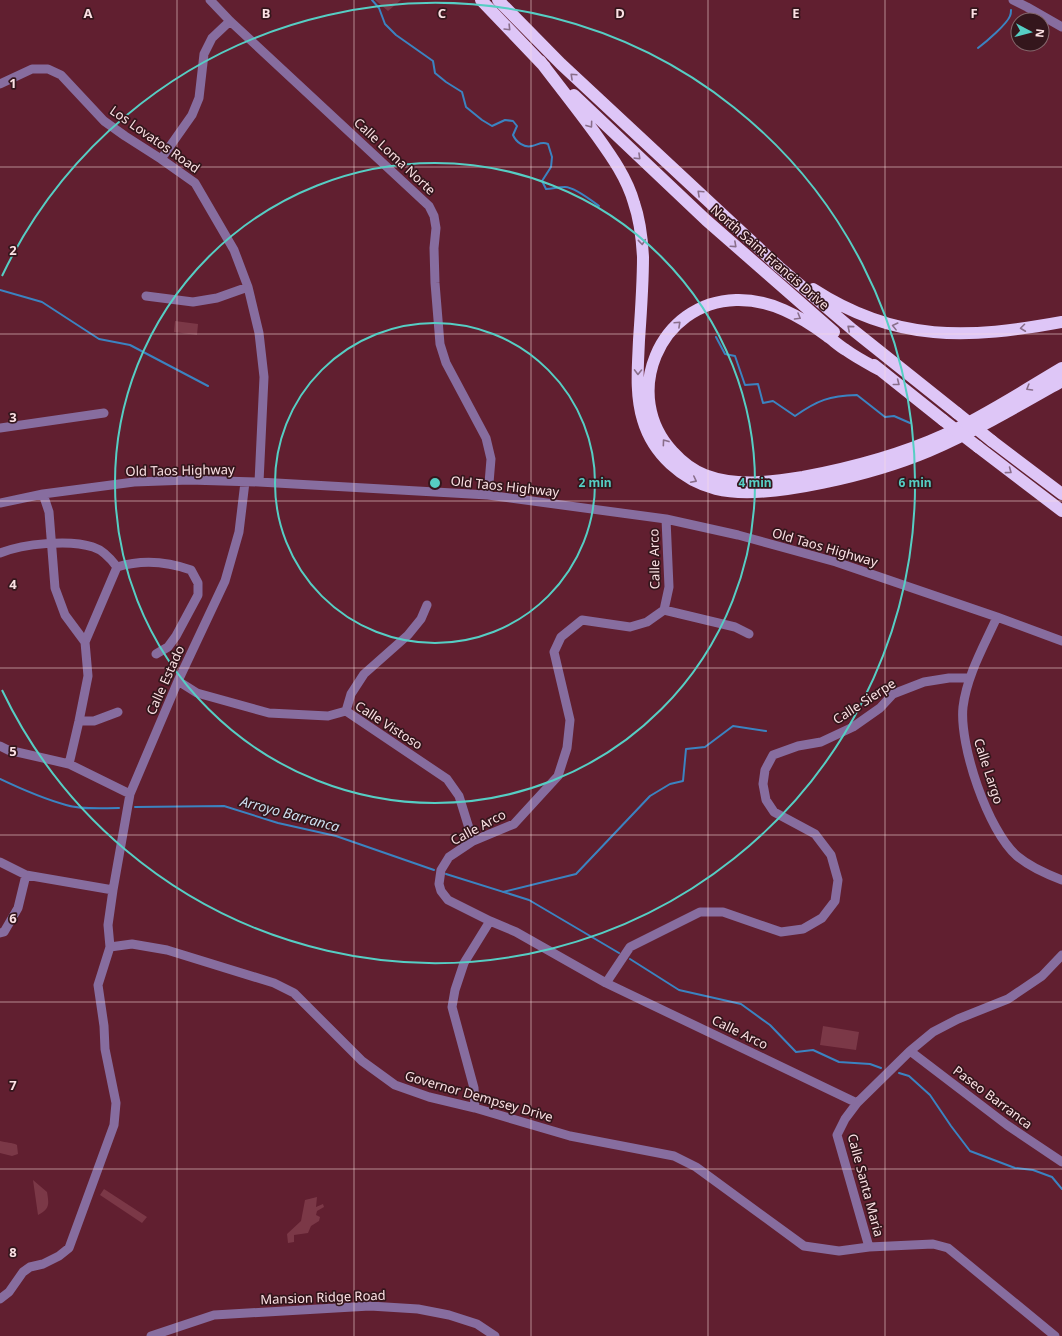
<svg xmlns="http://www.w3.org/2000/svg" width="1062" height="1336" font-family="'Noto Sans',sans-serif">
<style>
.green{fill:#7b3847}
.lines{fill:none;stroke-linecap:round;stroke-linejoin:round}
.stream{stroke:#3b83c1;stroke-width:2}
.minor{stroke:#876d9f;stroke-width:9}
.highway{stroke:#dec6f7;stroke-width:12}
.highway-bridge{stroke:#dec6f7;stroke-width:12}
.oneway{stroke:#896e8a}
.grid{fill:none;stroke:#fbe1e4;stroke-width:1;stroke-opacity:0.55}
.ring{fill:none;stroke:#56cec4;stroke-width:2}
.labels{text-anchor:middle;stroke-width:3.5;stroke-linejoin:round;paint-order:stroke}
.street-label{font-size:13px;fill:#fbe1e4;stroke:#34161c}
.water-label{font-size:14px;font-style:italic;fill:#cddfef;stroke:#34161c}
.grid-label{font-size:13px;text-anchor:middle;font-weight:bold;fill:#fbe1e4;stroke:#34161c;stroke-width:3.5;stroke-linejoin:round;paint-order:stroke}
.centre{fill:#56cec4;stroke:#34161c;stroke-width:2}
.ring-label{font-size:12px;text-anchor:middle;font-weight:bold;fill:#56cec4;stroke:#34161c;stroke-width:3.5;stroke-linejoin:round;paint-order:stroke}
</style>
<rect width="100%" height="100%" fill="#611f30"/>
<!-- green -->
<path class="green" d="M 375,0 L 401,0 L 388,11 Z
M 175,321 L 198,324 L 197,335 L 174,332 Z
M 823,1026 L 859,1032 L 856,1050 L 820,1045 Z
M 0,1141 C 6,1143 12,1142 17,1145 L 18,1154 L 12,1156 L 0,1153 Z
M 33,1180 L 47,1192 C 49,1204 50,1209 38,1215 Z
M 104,1189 L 147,1217 L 142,1223 L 100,1195 Z
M 317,1197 L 316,1207 L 323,1204 L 324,1207 L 317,1211 L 316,1215 L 320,1217 L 319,1221 L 311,1226 L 308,1233 L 294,1235 L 294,1242 L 288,1243 L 287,1234 L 301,1221 L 305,1200 Z"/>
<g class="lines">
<!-- stream -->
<path class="stream" d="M 372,0 L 379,8 L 385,24 L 396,35 L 433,61 L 435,73 L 446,82 L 462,92 L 466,107 L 482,120 L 492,126 L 505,120 L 513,121 L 517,126 L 513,135 C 516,142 524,148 532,146 C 538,145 541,141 548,144 L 552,157 L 551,167 L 542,181 L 546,189 C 552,189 558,187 565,187 C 574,187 591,200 599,206
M 978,48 C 986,42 1007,24 1010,16 C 1011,14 1011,12 1011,10
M 0,290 L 42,302 L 99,339 L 130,345 L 208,386
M 716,337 L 725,354 L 735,356 L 745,385 L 758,384 L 763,403 L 773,401 L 795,416 C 818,400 829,396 857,395 L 885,417 L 894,416 L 910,423
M 0,779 C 21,789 44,799 66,805 C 83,810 102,808 119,808
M 135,807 L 224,806 L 278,823 L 336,836 L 434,870
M 446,874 L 529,900 L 619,953
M 503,892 L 576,874 L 650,796 L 670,784 L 683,781 L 686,749 L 705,747 L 733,726 L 766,731
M 630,959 L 679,990 L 741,1004 L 770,1025 L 796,1052 L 813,1050 L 839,1062 L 870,1064 L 881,1068
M 899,1073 L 909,1076 L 930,1095 L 951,1126 L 970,1151 L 1015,1168 L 1033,1170 L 1052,1177 L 1062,1189"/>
<!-- minor -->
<path class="minor" d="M 210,0 L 230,21 L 429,206 L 434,216 L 436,228 L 434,248 L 435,283 L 440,344 L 446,363 L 486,438 L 491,459 L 488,495
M 1013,0 L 1027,7 L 1062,27
M 0,84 L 32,69 L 48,69 L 61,75 L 104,121 L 125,136 L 161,159 L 195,183 L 234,250 L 248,287 L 259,333 L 264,377 L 259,482
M 161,159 L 192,115 L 199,98 L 204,54 L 212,38 L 230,21
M 146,296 L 193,302 L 217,298 L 248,287
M 0,428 L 104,413
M 43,494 L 49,512 L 55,588 L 65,615 L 85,642
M 0,503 L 43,494 L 134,482 L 189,480 L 259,482 L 488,495 L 666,519 L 738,535 L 836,562 L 997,617 L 1062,641
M 666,519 L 669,587 L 664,610 L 647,622 L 630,627 L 582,620 L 561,637 L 554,652 L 570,720 L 567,748 L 558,776 L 514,824 L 473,841 L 449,857 L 441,870 L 439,884 L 441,891 L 448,900 L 490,921 L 516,932 L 606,983 L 857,1103
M 0,553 C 23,544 69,539 93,547 C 103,550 111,559 117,567
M 664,610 L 735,627 L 749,634
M 997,617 C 984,646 967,675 963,707 C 959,745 988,831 1017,856 C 1030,867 1046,874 1062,880
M 178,681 L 197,693 L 269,713 L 328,716 L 346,711 L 447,779 L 459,796 L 473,841
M 346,711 L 351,694 L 364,674 L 408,635 L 421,619 L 427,605
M 79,721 L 94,721 L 118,712
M 0,746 L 8,750 L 69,764 L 130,794
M 69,764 L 79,721 L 88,676 L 85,642 L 117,567 C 143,559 166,561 191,570 L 198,583 L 198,595 L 176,636 L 168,647 L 156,654
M 0,862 L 26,875 L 113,890
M 0,933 L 4,932 L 18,908 L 26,875
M 110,947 L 108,925 L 113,890 L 130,794 L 178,681 L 225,581 L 239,532 L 245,482
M 606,983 L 630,947 L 700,912 L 723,912 L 781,932 L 803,929 L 822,918 L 835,901 L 838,880 L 831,855 L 815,834 L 774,812 L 766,800 L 763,784 L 765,770 L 773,755 L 798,746 L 821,742 L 853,727 L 880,708 L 893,694 L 924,682 L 949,678 L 969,678
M 910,1051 L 1007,1125 L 1062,1162
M 475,1108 L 474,1088 L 452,1007 L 455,990 L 464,963 L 490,921
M 869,1247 L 837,1135 L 845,1119 L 857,1103 L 910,1051 L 933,1032 L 958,1019 L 1008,999 L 1042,976 L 1062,955
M 0,1299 L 9,1292 L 23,1272 L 30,1267 L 43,1264 L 59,1256 L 69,1248 L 114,1125 L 116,1103 L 105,1049 L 104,1026 L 98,985 L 110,947 L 132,944 L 167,950 L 274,983 L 294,993 L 362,1061 L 395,1085 L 429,1097 L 475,1108 L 570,1136 L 674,1156 L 696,1167 L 804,1246 L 839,1251 L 869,1247 L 933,1244 L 948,1248 L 1055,1336
M 151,1336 L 214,1315 L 370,1306 L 418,1309 L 449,1315 L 477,1324 L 495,1336"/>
<!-- highway -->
<path class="highway" d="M 481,0 L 545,67
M 498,0 L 561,64 L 779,267 L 853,330 L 957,413
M 540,61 C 559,86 579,111 597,136 C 612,157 627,178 634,203 C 640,220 642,238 643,257 C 643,284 641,312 639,340 C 638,366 635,394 643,420 C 653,454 682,480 716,489 C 768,502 879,472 929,451 C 975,431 1018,406 1062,381
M 574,95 L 706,220 L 834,332
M 813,289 C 896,343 969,339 1062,322
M 874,365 L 943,420
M 880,370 C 869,364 857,358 846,350 C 839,346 833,340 827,336 C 800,316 770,299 736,300 C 659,302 620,396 673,452 C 682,462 692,470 705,475 C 737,487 771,482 803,477 C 851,468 900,455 944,435 C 985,416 1023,391 1062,368
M 992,441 L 1062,494
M 978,447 L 1062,511"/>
<!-- highway-bridge -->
<path class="highway-bridge" d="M 957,413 L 992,441
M 943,420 L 978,447"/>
</g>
<!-- one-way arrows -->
<defs><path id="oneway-chevron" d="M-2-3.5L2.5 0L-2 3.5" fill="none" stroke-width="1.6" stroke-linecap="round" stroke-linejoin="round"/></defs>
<g class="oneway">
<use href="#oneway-chevron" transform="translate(508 28) rotate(46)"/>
<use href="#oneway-chevron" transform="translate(573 76) rotate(-137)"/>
<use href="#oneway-chevron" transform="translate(590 125) rotate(54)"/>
<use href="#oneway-chevron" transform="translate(638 157) rotate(44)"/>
<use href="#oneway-chevron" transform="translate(700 193) rotate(-137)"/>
<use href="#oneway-chevron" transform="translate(642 242) rotate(84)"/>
<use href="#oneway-chevron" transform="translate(734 245) rotate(42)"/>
<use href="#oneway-chevron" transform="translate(798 317) rotate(30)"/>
<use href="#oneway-chevron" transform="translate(678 324) rotate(-43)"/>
<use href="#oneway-chevron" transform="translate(895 326) rotate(-166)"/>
<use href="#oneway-chevron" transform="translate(850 328) rotate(-140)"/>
<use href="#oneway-chevron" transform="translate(1023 328) rotate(173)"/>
<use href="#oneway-chevron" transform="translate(638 372) rotate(91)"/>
<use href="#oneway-chevron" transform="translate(897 383) rotate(38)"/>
<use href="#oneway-chevron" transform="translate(1029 388) rotate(149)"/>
<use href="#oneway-chevron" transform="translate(665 442) rotate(-126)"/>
<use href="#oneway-chevron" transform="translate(1009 471) rotate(37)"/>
<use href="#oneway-chevron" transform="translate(694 480) rotate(27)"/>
</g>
<!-- grid -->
<path class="grid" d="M 177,0 L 177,1336M 354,0 L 354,1336M 531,0 L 531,1336M 708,0 L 708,1336M 885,0 L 885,1336M 0,167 L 1062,167M 0,334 L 1062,334M 0,501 L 1062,501M 0,668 L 1062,668M 0,835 L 1062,835M 0,1002 L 1062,1002M 0,1169 L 1062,1169"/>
<!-- distance rings -->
<g class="ring">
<circle cx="435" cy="483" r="160"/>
<circle cx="435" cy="483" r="320"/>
<path d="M2 276A480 480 0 1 1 2 690"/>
</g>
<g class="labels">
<!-- street labels -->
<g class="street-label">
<text transform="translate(155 139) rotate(35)" y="5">Los Lovatos Road</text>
<text transform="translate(395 156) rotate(43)" y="5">Calle Loma Norte</text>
<text transform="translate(770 257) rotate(41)" y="5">North Saint Francis Drive</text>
<text transform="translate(180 470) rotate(-1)" y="5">Old Taos Highway</text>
<text transform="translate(505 486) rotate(6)" y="5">Old Taos Highway</text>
<text transform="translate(825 547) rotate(16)" y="5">Old Taos Highway</text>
<text transform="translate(654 559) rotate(-91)" y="5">Calle Arco</text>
<text transform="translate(165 680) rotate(-66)" y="5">Calle Estado</text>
<text transform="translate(864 701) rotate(-33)" y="5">Calle Sierpe</text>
<text transform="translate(389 725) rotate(33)" y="5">Calle Vistoso</text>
<text transform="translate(989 771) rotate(72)" y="5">Calle Largo</text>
<text transform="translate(478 827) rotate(-28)" y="5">Calle Arco</text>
<text transform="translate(740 1032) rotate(26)" y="5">Calle Arco</text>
<text transform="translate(479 1096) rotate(16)" y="5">Governor Dempsey Drive</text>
<text transform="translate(993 1097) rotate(37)" y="5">Paseo Barranca</text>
<text transform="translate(866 1185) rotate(75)" y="5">Calle Santa Maria</text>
<text transform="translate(323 1297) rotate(-2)" y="5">Mansion Ridge Road</text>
</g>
<!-- water labels -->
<g class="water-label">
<text transform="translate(290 814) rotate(15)" y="5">Arroyo Barranca</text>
</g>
</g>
<g class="grid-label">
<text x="88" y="18">A</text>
<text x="266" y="18">B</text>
<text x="442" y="18">C</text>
<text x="620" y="18">D</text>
<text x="796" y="18">E</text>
<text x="974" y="18">F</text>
<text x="13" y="88">1</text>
<text x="13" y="255">2</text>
<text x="13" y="422">3</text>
<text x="13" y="589">4</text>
<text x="13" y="756">5</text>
<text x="13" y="923">6</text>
<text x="13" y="1090">7</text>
<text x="13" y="1257">8</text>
</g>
<circle cx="435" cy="483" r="6" class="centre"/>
<g class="ring-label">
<text x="595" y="487">2 min</text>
<text x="755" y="487">4 min</text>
<text x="915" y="487">6 min</text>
</g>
<!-- north arrow -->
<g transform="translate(1030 32) rotate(97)"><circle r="19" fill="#34161c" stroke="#84676c"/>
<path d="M0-3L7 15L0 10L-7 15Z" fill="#56cec4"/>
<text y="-6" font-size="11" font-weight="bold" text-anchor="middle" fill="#fbe1e4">N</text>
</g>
</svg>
